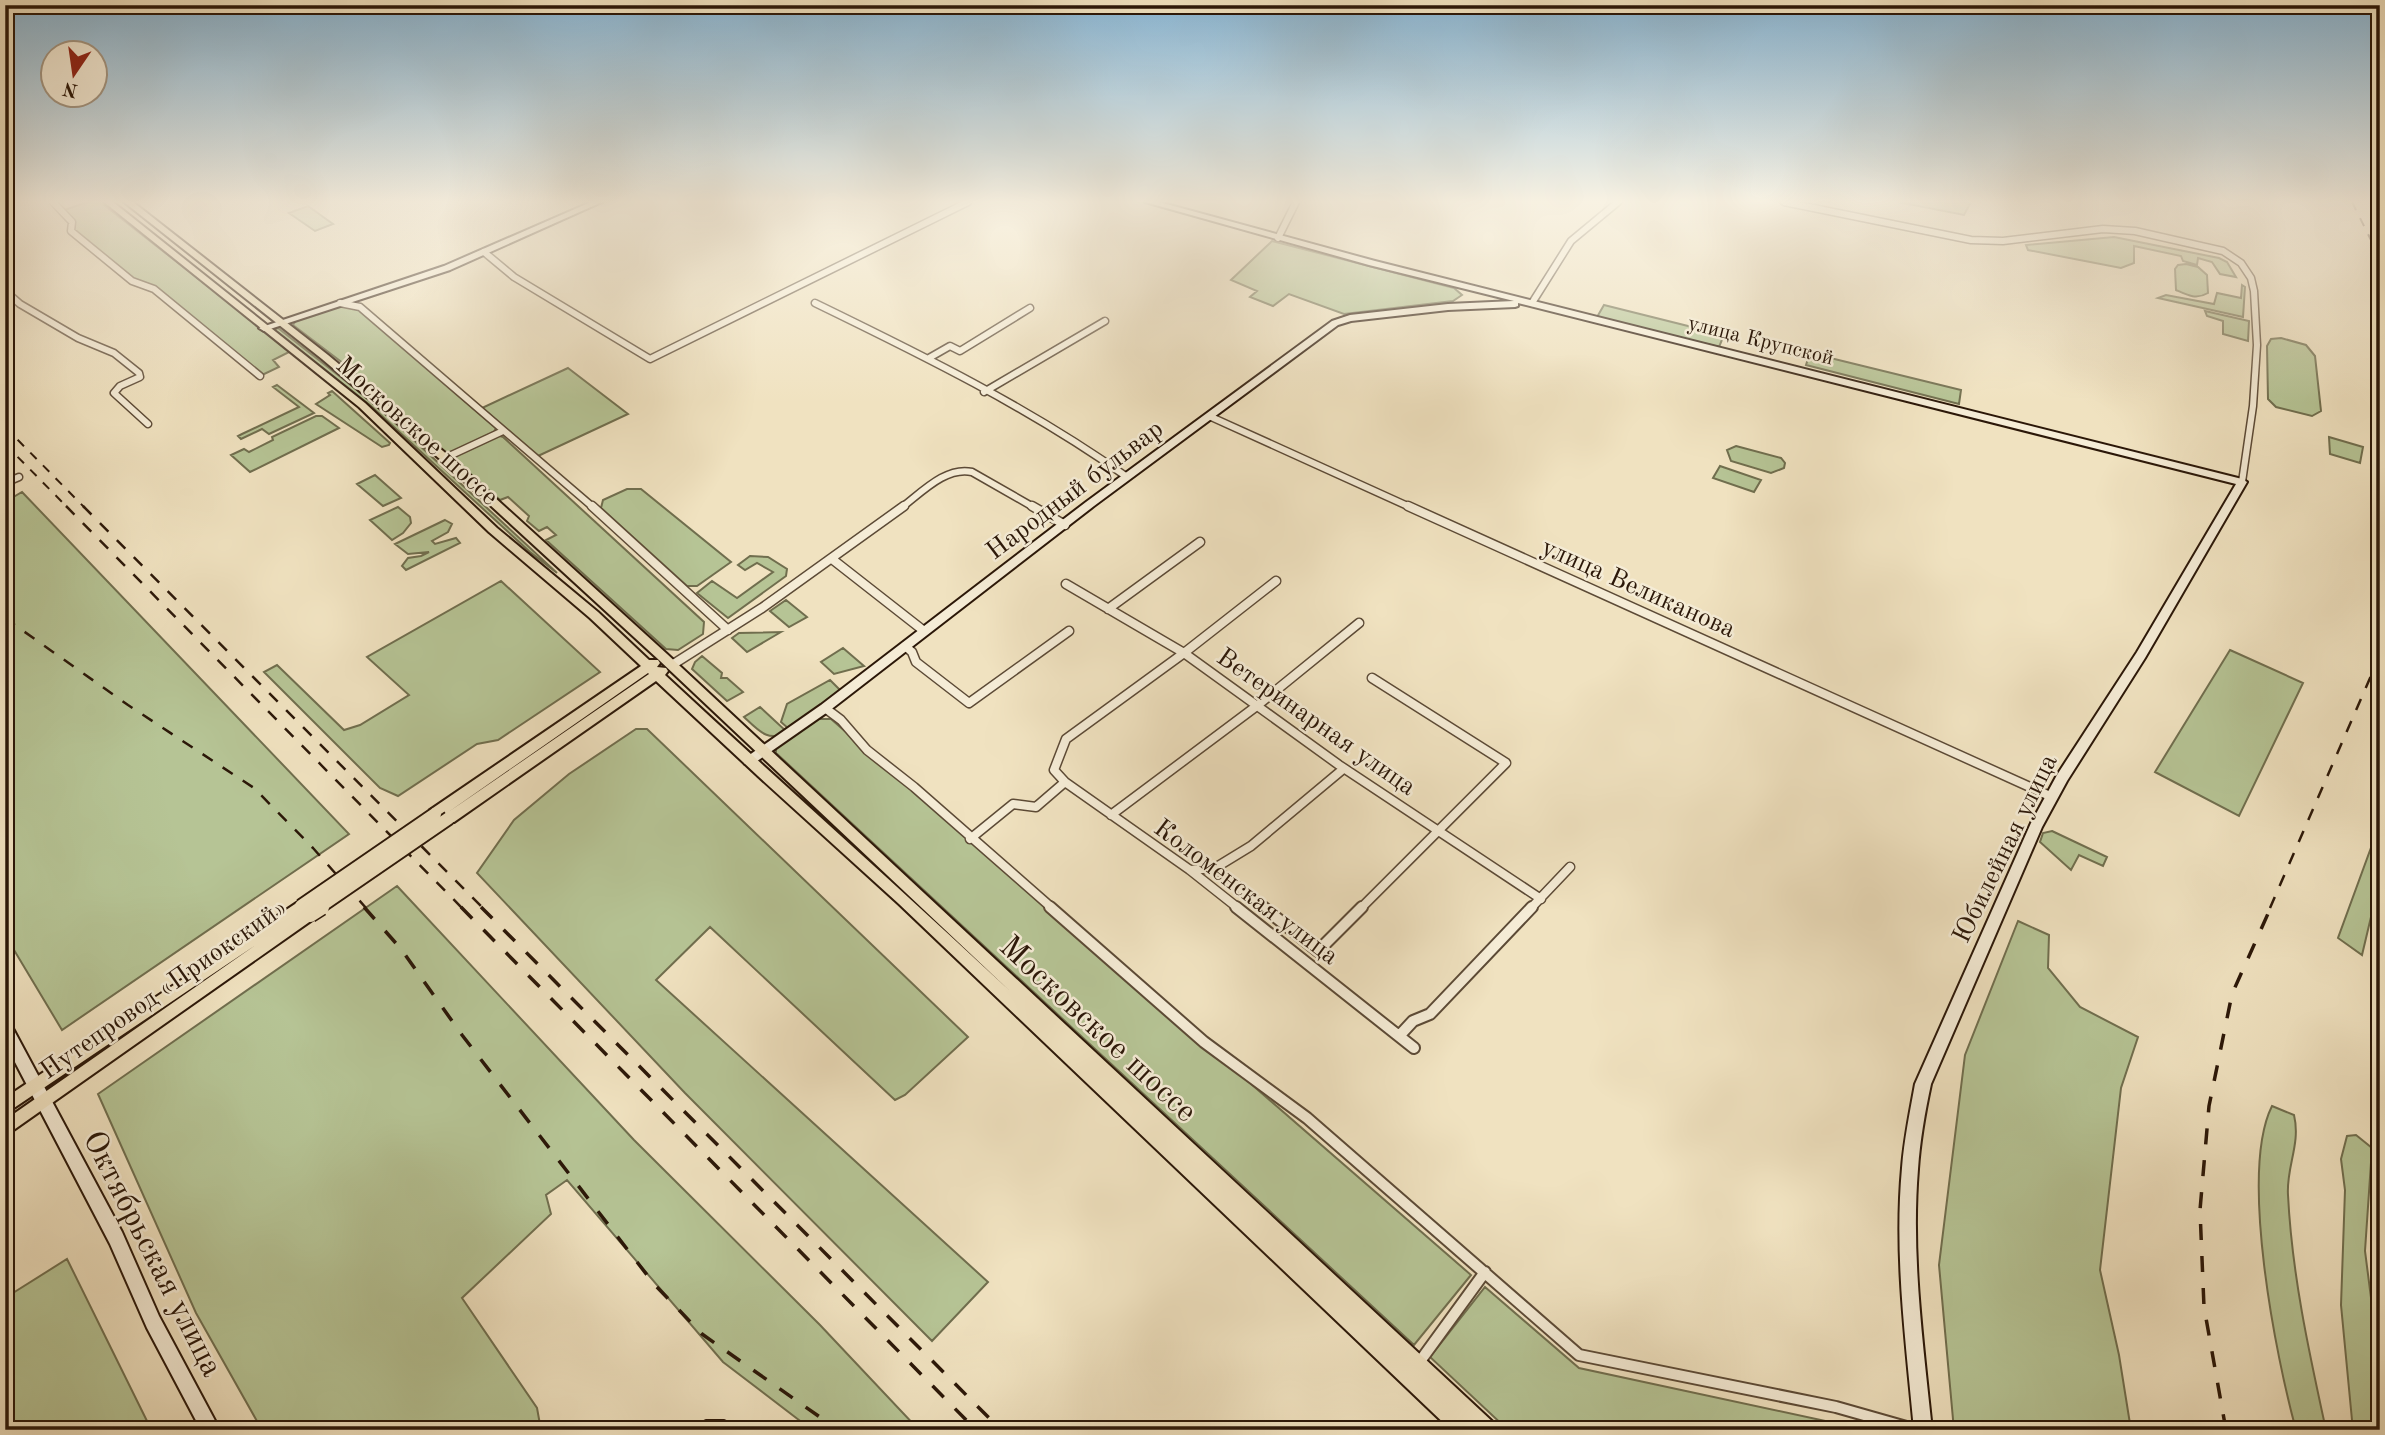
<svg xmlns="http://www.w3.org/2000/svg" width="2385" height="1435" font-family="'Old Standard TT',serif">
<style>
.green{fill:#b6c495;stroke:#706e4e;stroke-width:2}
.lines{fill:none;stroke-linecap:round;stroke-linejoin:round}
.street-far2-casing{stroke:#5c4a36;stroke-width:9}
.street-far1-casing{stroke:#5c4a36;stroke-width:11}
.street-casing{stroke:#5c4a36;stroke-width:14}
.secondary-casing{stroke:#2b1708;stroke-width:4}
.primary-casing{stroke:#2b1708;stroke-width:4}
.street-far2{stroke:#f5ecd6;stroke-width:6}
.street-far1{stroke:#f5ecd6;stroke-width:8}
.street{stroke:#f5ecd6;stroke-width:10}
.secondary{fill:#f5ecd6;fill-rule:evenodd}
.primary{fill:#f0e2c0;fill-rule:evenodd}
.rail-far2{stroke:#2b1708;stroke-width:2;stroke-dasharray:9 9;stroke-linecap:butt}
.rail-far1{stroke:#2b1708;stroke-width:2.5;stroke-dasharray:12 12;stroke-linecap:butt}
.rail{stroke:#2b1708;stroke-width:3.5;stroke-dasharray:16 16;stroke-linecap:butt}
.primary-bridge-far1-casing{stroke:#2b1708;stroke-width:16;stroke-linecap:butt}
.primary-bridge-casing{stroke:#2b1708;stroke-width:19;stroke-linecap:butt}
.primary-bridge-far1{stroke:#f0e2c0;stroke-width:12}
.primary-bridge{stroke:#f0e2c0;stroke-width:16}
.labels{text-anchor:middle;stroke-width:5;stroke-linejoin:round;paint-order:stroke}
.far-street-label{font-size:21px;fill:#2b1708;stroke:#f5ecd6}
.street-label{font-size:26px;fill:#2b1708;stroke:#f5ecd6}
.near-street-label{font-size:32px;fill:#2b1708;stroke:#f5ecd6}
</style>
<rect width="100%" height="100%" fill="#f0e2c0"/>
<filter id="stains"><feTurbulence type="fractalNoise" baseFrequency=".00286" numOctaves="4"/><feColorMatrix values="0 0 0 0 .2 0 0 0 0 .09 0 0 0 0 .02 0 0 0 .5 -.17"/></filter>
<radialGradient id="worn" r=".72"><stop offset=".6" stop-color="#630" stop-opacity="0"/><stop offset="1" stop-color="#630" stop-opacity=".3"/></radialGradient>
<!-- green -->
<path class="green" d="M 87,202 L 100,202 L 291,351 L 273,360 L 279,367 L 260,376 L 155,289 L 142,286 L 71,231 L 72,226 L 59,212 Z
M 1898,202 L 1971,202 L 1964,215 Z
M 308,206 L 333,224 L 315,231 L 289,213 Z
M 2114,237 L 2219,258 L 2227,262 L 2236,277 L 2220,274 L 2212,262 L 2198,258 L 2197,265 L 2183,261 L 2181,256 L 2134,246 L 2134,263 L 2121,268 L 2028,250 L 2026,245 Z
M 1272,241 L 1454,288 L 1462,295 L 1453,301 L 1344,314 L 1289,294 L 1273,306 L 1250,297 L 1257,291 L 1231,280 Z
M 2186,264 L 2198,267 L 2207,275 L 2208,293 C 2196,300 2187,295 2176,290 L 2175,269 L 2178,265 Z
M 2242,285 L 2245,287 L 2243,317 L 2158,298 L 2166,295 L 2214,304 L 2217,293 L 2241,298 Z
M 337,305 L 358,308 L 496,428 L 494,432 L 455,451 L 445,453 L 348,367 L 293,325 L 297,319 Z
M 1604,305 L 1724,335 L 1719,347 L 1597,317 Z
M 2205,311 L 2249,321 L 2248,341 L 2223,334 L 2223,321 L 2207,316 Z
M 278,328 L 375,404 L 557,573 L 530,552 L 371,406 L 275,330 Z
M 2281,338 L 2306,345 L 2315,356 L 2321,411 L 2312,416 L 2276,407 L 2268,399 L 2267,346 L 2271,339 Z
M 1810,353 L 1961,390 L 1959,404 L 1806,365 Z
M 568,368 L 628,414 L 538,456 L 482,408 Z
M 277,385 L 314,413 L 269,434 L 262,429 L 241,439 L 238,436 L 242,434 L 299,407 L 273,387 Z
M 332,391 L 390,443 L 389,445 L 382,447 L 316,404 L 330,395 L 328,393 Z
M 316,416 L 322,416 L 339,428 L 250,472 L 231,455 L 244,449 L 249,452 L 273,440 L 272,437 Z
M 497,435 L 503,437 L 704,622 L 703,634 L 678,650 L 666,649 L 546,540 L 556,535 L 547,527 L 539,531 L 527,521 L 529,516 L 508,497 L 500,500 L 454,460 L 454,457 Z
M 2329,437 L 2363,447 L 2360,463 L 2330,454 Z
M 1736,446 L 1781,458 L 1785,463 L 1784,468 L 1771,473 L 1731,461 L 1727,450 Z
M 1720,466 L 1761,480 L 1754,492 L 1713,478 Z
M 375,475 L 401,498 L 383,506 L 357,484 Z
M 627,489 L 641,489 L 731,562 L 697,586 L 687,586 L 601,508 L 603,500 Z
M 22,492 L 349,834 L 62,1030 L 5,935 L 5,502 Z
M 398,507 L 410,517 L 411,523 L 403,533 L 392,540 L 370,520 Z
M 445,520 L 452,524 L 448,532 L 432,541 L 435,544 L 456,538 L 460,543 L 406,570 L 402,566 L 408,558 L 421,556 L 429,552 L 408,554 L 395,544 Z
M 750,556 L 768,557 L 787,569 L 786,576 L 728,618 L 697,593 L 712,581 L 737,598 L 773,572 L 757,563 L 745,570 L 738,565 Z
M 501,581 L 600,672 L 498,740 L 477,744 L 398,796 L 380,788 L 264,672 L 277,665 L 344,730 L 360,725 L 409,695 L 367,657 Z
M 786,600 L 807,617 L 789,627 L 770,611 Z
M 781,632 L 747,652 L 732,638 L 739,633 Z
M 843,648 L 864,666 L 834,674 L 821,662 Z
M 2230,650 L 2303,683 L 2239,816 L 2155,772 Z
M 702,656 L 722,673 L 721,678 L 727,678 L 743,692 L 727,701 L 692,669 L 695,662 Z
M 830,680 L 841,691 L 790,730 L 781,722 L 787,704 Z
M 760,707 L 787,732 C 768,743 758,730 744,717 Z
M 814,719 L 831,719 L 1471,1275 L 1414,1345 L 776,753 L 776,748 Z
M 636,729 L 647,729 L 968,1037 L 905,1095 L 895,1100 L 710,927 L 656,980 L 988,1282 L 932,1341 L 685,1093 L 477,873 L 514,820 L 569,774 Z
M 2052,831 L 2107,857 L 2103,866 L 2079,855 L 2071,870 L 2040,842 L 2043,833 Z
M 2372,845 L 2380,850 L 2380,879 L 2362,955 L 2338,938 Z
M 397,886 L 634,1140 L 820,1325 L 919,1430 L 812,1430 L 723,1362 L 567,1180 L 546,1195 L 551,1214 L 462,1298 L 537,1408 L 541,1430 L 262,1430 L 196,1313 L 98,1094 Z
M 2018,921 L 2049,935 L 2048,968 L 2080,1007 L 2138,1037 L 2121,1088 L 2100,1270 L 2119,1355 L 2131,1430 L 1954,1430 L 1939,1265 L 1965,1055 Z
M 2272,1106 L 2294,1115 C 2301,1144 2286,1167 2288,1195 C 2292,1275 2309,1352 2326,1430 L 2296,1430 C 2276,1357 2239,1172 2272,1106 Z
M 2356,1135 L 2372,1148 L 2365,1251 L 2379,1360 L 2379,1430 L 2364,1430 L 2352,1420 L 2341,1305 L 2345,1190 L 2341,1159 L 2347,1136 Z
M 67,1259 L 147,1421 L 151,1430 L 5,1430 L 5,1298 Z
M 1485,1287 L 1579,1368 L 1867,1430 L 1508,1430 L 1430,1357 Z"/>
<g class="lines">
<!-- street-far2 casing -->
<g class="street-far2-casing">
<path id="street-far2" d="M 53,202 L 72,222 L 71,231 L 132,281 L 154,289 L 260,376
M 1784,202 L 1971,240 L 2003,241 L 2103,229 L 2135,231 L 2223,251 L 2241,263 L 2251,278 L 2254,291 L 2257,345 L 2253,406 L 2242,482
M 1278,238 L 1296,202
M 484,252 L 514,277 L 650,359 L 968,202
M 5,291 L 20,304 L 78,338 L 114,353 L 139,373 L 140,377 L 120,386 L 114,393 L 148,424
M 340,303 L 360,307 L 594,508
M 815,303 C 922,355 1030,408 1127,477
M 1532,303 L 1571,241 L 1618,202
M 929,358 L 950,346 L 960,351 L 1030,308
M 984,392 L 1105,321
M 1209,416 L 1412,508
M 445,458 L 503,431
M 5,483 L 19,477
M 901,508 C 921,493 946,466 972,472 L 1035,508"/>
</g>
<!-- street-far1 casing -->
<g class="street-far1-casing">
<path id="street-far1" d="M 592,506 L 728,630
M 1032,506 L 1065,525
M 1408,506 L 2052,797
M 832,559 L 924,631
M 1066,584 L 1184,653 L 1339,765 L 1541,899
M 1108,609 L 1200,542
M 905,646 L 912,652 L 916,662 L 969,703 L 1069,631
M 672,665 L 762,608 L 904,506
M 825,708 L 841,720 L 867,750 L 914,787 L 1052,908
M 1111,815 L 1258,705 L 1359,623
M 970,839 L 1013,804 L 1036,807 L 1065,782
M 1215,868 L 1265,908
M 1190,870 L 1215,868 L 1251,846 L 1342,770
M 1238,908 L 1190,870 L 1065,782 L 1054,770 L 1066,739 L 1184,653 L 1276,581
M 1361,908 L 1506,763 L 1372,678
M 1531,908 L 1570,867"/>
</g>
<!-- street casing -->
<g class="street-casing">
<path id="street" d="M 1050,907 L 1204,1042 L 1307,1118 L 1579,1355 L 1836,1407 L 1917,1430
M 1236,907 L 1414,1048
M 1263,907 L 1318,951 L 1362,907
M 1400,1035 L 1413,1021 L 1430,1014 L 1532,907
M 1418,1364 L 1485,1272"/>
</g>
<!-- secondary casing -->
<g class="secondary-casing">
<path id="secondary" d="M 591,202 L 602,202 L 450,270 L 267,330 L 264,331 L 259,328 L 444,266 Z
M 1145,202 L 1159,202 L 1375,261 L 2242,479 L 2247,482 L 2145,658 L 2067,781 L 2042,827 L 1931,1084 C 1925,1112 1920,1140 1918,1169 C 1911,1255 1923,1343 1932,1430 L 1914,1430 C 1906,1343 1894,1255 1902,1168 C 1904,1140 1910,1112 1915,1084 L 2031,823 L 2057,775 L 2137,652 L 2236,484 L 1518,303 L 1518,306 L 1515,307 L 1448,310 L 1351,321 L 1338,325 L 1094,506 L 829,711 L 753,764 L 745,764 L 743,761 L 745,758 L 821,705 L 1086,502 L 1332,321 L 1350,315 L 1448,304 L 1514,301 L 1369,265 Z
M 5,1021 L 10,1023 L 122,1232 L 159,1316 L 220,1430 L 201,1430 L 147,1328 L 110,1244 L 5,1043 Z
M 706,1421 L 724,1421 L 730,1424 L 733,1430 L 697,1430 L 700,1424 Z"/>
</g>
<!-- primary casing -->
<g class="primary-casing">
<path id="primary" d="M 104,202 L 113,202 L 365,403 L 497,528 L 598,612 L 649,660 L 658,660 L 660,663 L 657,667 L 666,668 L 668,671 L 665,675 C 780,782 897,885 1011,992 L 659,660 L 441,460 L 322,359 L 124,202 L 133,202 L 328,355 L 449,456 L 667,654 L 1495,1424 L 1498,1430 L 1476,1430 L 1471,1426 L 1473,1430 L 1451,1430 L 899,904 L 758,776 L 656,681 L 454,822 L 444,822 L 442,818 L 444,814 L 435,819 L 430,818 L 428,814 L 430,810 L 641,666 L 590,618 L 489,532 L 359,407 ZM 648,673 L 649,674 L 447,813 Z
M 301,900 L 306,902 L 308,906 L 306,909 L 315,910 L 317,914 L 315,918 L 5,1136 L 5,1120 L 257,944 L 5,1114 L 5,1098 Z"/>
</g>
<!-- street-far2 -->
<use href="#street-far2" class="street-far2"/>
<!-- street-far1 -->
<use href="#street-far1" class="street-far1"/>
<!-- street -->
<use href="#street" class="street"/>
<!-- secondary -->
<use href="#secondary" class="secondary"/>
<!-- primary -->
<use href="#primary" class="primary"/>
<!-- rail-far2 -->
<path class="rail-far2" d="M 2352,202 L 2380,258
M 5,427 L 85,508
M 5,444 L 68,508"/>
<!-- rail-far1 -->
<path class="rail-far1" d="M 66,506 L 462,908
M 83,506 L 483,908
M 5,618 L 128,705 L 254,788 L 313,848 L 366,908
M 2270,908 L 2380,655"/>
<!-- rail -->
<path class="rail" d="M 364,907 L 401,949 L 462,1035 L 654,1284 L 702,1334 L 824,1420 L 833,1430
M 461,907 L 976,1430
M 481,907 L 1001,1430
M 2226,1430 L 2204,1307 L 2200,1210 L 2209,1106 L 2232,994 L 2271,907"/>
<!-- primary-bridge-far1 casing -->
<g class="primary-bridge-far1-casing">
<path id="primary-bridge-far1" d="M 301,906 L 435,814
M 318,908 L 449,818"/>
</g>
<!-- primary-bridge casing -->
<g class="primary-bridge-casing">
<path id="primary-bridge" d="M 310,914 L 321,907"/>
</g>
<!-- primary-bridge-far1 -->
<use href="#primary-bridge-far1" class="primary-bridge-far1"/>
<!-- primary-bridge -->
<use href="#primary-bridge" class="primary-bridge"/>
</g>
<!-- sky -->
<linearGradient id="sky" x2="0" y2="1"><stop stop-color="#89b7d6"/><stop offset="0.5" stop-color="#f8f2e3"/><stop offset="1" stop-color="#f8f2e3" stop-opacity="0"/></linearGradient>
<rect width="2385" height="403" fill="url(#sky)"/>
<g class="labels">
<!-- far-street labels -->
<g class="far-street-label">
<text transform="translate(1761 340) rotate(14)" y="7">улица Крупской</text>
</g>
<!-- street labels -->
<g class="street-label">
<text transform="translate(418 430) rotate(42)" y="9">Московское шоссе</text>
<text transform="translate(1074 489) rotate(-37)" y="9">Народный бульвар</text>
<text transform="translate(1639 587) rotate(24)" y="9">улица Великанова</text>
<text transform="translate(1317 721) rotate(35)" y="9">Ветеринарная улица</text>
<text transform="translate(2004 848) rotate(-64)" y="9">Юбилейная улица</text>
<text transform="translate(1247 891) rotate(37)" y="9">Коломенская улица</text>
<text transform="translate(163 988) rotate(-35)" y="9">Путепровод «Приокский»</text>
</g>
<!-- near-street labels -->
<g class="near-street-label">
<text transform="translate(1099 1028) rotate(43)" y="11">Московское шоссе</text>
<text transform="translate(154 1253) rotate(63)" y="11">Октябрьская улица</text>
</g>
</g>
<!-- margin -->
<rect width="2385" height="1435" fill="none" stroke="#f0e2c0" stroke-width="28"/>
<rect x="7" y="7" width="2371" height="1421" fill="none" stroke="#2b1708" stroke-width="3.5"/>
<rect x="14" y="14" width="2357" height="1407" fill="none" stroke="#2b1708" stroke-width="2"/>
<!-- north arrow -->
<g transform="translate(74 74) rotate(193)"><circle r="33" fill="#f5ecd6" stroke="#a49784" stroke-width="2"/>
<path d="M0-5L12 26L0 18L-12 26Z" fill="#8f2418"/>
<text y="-10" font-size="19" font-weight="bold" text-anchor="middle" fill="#2b1708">N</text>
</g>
<rect width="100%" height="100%" filter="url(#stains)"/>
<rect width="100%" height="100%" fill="url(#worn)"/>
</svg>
